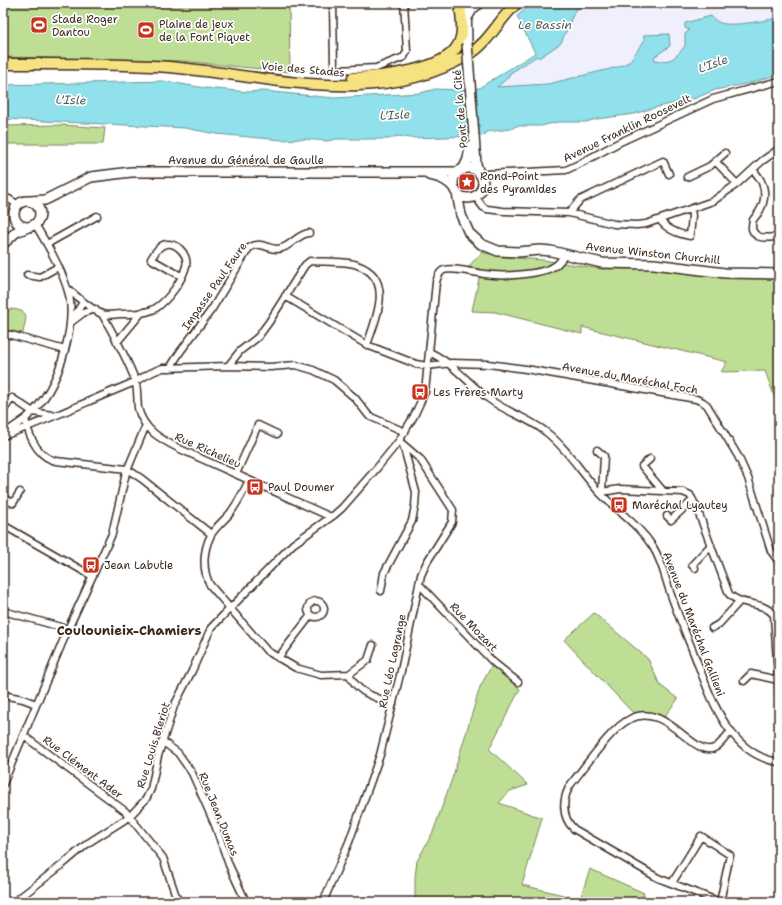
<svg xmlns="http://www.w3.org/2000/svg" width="782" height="905" font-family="'Shantell Sans',sans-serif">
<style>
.built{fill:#efeffe}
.green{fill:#bede96;stroke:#7c845a}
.water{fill:#90e1eb;stroke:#6e9899}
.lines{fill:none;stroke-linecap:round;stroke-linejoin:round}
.minor-casing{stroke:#3b2a1e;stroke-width:9}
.secondary-casing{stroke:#3b2a1e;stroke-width:12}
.primary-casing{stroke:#3b2a1e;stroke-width:13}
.minor{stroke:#fff;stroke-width:6}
.secondary{stroke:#fff;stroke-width:9}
.primary{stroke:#f7e281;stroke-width:10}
.secondary-bridge-casing{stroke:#3b2a1e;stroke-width:12;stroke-linecap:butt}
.secondary-bridge{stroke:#fff;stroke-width:9}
.labels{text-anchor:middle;stroke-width:3.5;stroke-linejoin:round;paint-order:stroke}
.poi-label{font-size:11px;fill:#3b2a1e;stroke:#fff;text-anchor:start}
.street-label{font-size:11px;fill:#3b2a1e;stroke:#fff}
.water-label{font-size:12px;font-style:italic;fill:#505851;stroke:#fff}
.quarter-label{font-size:13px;font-weight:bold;fill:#3b2a1e;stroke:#fff}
</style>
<rect width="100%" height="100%" fill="#fff"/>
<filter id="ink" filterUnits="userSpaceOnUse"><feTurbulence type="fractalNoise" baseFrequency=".025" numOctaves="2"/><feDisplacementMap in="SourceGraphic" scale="8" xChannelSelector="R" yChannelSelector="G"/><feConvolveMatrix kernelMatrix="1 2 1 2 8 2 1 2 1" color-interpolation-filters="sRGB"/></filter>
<g filter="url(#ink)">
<!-- built -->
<path class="built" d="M 589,3 L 779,3 L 779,18 L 752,23 L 725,24 L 718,22 L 689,22 L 690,30 L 685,34 L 685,46 L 677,56 L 666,62 L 655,60 L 654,57 L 670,46 L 662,34 L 644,35 L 644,41 L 629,62 L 618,67 L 548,84 L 496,88 L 510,76 L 509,74 L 537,56 L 539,58 L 561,43 L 575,10 Z"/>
<!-- green -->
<path class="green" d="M 3,3 L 289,3 L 290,72 L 182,61 L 3,57 Z
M 62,125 L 105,128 L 103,144 L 3,144 L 3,126 Z
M 482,252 L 504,257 L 543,260 L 601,269 L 652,268 L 728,277 L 779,278 L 779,409 L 765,371 L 721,372 L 727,362 L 582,327 L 582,334 L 495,312 L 472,311 L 481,269 L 468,267 Z
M 11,309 C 31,311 26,316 23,333 L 5,330 L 7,311 Z
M 594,613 L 648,659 L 660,685 L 678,699 L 664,717 C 654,712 646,711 634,714 L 564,640 Z
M 492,665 L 520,689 L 489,749 L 528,785 L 510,791 L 499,803 L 542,818 L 522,885 L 580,899 L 590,869 L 644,893 L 642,902 L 415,902 L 415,877 L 417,861 L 433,832 L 453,776 L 480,687 Z"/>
<!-- water -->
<path class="water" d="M 532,3 L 589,3 L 575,10 L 561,43 L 539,58 L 537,56 L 509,74 L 510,76 L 497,87 L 548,84 L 618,67 L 629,62 L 644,41 L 644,35 L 669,34 L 670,46 L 654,57 L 655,60 C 671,63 675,58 685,46 L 685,34 L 689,30 L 685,28 L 685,23 L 711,16 C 713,18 716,21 718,22 C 729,28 766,20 779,18 L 779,74 L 750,83 L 715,90 L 696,98 L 650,109 L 634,114 L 597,119 L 586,122 L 558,122 L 541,126 L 516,126 L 511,129 L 486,132 L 485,135 L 481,136 L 410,138 L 397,136 L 389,139 L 336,139 L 328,141 L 301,139 L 282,140 L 216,134 L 185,128 L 3,119 L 3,85 L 164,81 L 205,88 L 249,92 L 263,91 L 334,98 L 420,93 L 435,89 L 462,90 L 479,88 L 535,53 L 517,16 Z"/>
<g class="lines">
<!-- minor casing -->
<g class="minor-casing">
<path id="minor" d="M 333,3 L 334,67 L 337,70 L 376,68 L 404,57 L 407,51 L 404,3
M 716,162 L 737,184
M 753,170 C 765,182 768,197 759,212 C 757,215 755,217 753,220 C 752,222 752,226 752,229 C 756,241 769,237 779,237
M 481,177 L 486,174 L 566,170 L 581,163 L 618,143 L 713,99 L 779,81
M 687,177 L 710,166 L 725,153
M 475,196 L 483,207 L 487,209 L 503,211 L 569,213 L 614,224 L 637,225 L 646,224 L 713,201 L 737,184 L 762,161 L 779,149
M 3,198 L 9,199 L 18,205
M 569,213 L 580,200 L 663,161 L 669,174
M 660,220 C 667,230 679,234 690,236 L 692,216 L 691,209
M 47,244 L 97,216
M 27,275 L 40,277 L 58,267
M 68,289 C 76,296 92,310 102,314 C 107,316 115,314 121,314 C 130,314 149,313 156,308 C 169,299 182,281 186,266 C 189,254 175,240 163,245 C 157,248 155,253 151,259 L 181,276
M 285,296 L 367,345 L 416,364 L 427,366 L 452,363 L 488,364 L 526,369 L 696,399 L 703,402 L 707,405 L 738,456 L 748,478 L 771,551 L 779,562
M 102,314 C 114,335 127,358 135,380 C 138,389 137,399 138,408 C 143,430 162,440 180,449 L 331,517
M 72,320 L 83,302
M 70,323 L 83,313 L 95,309
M 3,334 L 11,335 L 65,350 C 70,331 74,308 67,288 C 60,266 47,244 35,224
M 117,342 L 142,312
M 65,350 C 58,377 47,401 25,419 C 29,436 37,457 56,461 L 127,469 L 142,479 L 211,534
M 429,352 C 452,362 469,384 489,399 C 506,412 529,418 546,432 C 567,448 582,474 600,493 C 617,511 639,525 653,547 C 662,561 665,578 671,595 C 678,615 686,634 694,654 C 710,695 728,755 779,762
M 228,366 L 270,367 L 296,365 L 313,370 L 334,380 L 355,398 L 369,416 L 405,432
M 170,368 L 180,352 L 212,309 L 249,248 C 261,240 266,249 277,249 C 289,249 297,234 309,233
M 3,411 L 12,398 L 33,412 L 52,415
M 5,433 L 25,419
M 3,436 C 46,421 88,401 130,384 C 142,379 151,371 163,368 L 228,366 L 240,351 L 258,337 L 269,322 L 305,265 L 310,261 C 322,262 348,261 357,265 C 395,278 376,318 367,345
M 597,450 L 604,456 L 602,492
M 650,459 L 642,466 L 663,491
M 236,474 L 258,425 L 277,434
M 249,480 C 244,491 238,502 231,512 C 225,520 216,526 211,535 C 203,550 202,570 210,585 L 267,651 L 296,668 L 321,675 L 349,674 L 368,660 L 373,645
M 600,493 L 602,492 L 620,489 L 683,492 L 690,495 L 696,506 L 729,594 C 742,607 762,600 774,615 L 779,694
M 3,498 L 13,503 L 20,492
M 667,516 L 671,520 L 693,500
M 3,525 L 92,576
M 695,568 L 692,565 L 711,545
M 419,584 L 493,662 L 518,682
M 381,591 L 384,573 L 412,521 L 415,506 L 416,492 L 403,445
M308 609a8 8 0 1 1 16 0a8 8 0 1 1-16 0Z
M 3,611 L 68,629
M 712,628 L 719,624 L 740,601
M 278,658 L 311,615
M 349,674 C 358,694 373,696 393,704
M 744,681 L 751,674 L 778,680
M 3,695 L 23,699 L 36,704
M 24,736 L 125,811 L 163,858 L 178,902
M 778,737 L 779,739
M 162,741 L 178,753 L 192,773 L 215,825 L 229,865 L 246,902
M 3,784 L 68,629 L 112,534 L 126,473 L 146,425
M 672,883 L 701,836 L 730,855 L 720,902
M 14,902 L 62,865 L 88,843 L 129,817 L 146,799 L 151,789 L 158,756 L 174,706 L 192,671 L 211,628 L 293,544 L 334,515 L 342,508 L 377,468 L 399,441 L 414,416 L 425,392 L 436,282 C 437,279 438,274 442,271 C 449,266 475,273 484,274 C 502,277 540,275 555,266 C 559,263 562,259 565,254
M 323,902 L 349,842 L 380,755 L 401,671 L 421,575 L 427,562 L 452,522 L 453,510 L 420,459 L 399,441
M 720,902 L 658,878 L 574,829 C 561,817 562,798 571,784 C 586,766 611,728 630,719 C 667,700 695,762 716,747 C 722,743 726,736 731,731"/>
</g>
<!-- secondary casing -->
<g class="secondary-casing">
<path id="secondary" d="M 466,3 L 467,43
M 467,18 L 473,8 L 480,3
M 474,136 L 476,164 L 479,173
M453 183a15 15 0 1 1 30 0a15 15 0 1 1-30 0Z
M 463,170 L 468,159 L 470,146
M 429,175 C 440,177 448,180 455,189
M 457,193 L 461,215 L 469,233 L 481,244 L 498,251 L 518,252 L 540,250 L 551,251 L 602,263 L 654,264 L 725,273 L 779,274
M 30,201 L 45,200 L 91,177 L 131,172 L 458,172
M14 214a13 13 0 1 1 26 0a13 13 0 1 1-26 0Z
M 3,244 L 16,232 L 28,227"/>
</g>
<!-- primary casing -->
<g class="primary-casing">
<path id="primary" d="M 3,64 C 58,64 114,63 169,67 C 266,75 377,110 468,55 C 489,43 499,19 517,3
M 353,78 C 379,77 445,71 458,45 C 465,33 461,17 460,3"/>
</g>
<!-- minor -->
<use href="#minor" class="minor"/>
<!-- secondary -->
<use href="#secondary" class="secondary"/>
<!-- primary -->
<use href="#primary" class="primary"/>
<!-- secondary-bridge casing -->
<g class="secondary-bridge-casing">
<path id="secondary-bridge" d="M 467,43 L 474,136"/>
</g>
<!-- secondary-bridge -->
<use href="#secondary-bridge" class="secondary-bridge"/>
</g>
</g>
<!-- icons -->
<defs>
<g id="stadium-square" transform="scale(0.9)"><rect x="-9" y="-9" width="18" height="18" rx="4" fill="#c8321e" stroke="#fff"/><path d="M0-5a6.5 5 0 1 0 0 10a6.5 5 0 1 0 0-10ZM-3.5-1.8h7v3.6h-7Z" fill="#fff"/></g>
<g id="sight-square" transform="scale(0.9)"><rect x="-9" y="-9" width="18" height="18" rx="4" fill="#c8321e" stroke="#fff"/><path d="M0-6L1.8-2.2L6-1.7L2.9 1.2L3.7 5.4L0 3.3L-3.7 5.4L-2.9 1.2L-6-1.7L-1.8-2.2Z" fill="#fff"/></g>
<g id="bus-square" transform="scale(0.9)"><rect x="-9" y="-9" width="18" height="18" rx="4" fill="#c8321e" stroke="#fff"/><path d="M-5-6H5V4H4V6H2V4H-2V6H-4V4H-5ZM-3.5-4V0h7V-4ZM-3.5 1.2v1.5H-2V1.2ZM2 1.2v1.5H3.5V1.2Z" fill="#fff"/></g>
</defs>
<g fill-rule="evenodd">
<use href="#stadium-square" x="39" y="25"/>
<use href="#stadium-square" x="146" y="30"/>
<use href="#sight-square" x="467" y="182"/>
<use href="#bus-square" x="420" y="392"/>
<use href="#bus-square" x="255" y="487"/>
<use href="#bus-square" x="619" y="505"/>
<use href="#bus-square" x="91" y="565"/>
</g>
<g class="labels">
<!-- poi labels -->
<g class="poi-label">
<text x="52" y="23">Stade Roger<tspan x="52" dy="13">Dantou</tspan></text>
<text x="159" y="28">Plaine de jeux<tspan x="159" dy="13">de la Font Piquet</tspan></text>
<text x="480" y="180">Rond-Point<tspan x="480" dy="13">des Pyramides</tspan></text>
<text x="433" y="396">Les Frères Marty</text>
<text x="268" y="491">Paul Doumer</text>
<text x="632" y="509">Maréchal Lyautey</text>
<text x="104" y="569">Jean Labutie</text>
</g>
<!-- street labels -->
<g class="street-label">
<text transform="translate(303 69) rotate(5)" y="4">Voie des Stades</text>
<text transform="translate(460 109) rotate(-95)" y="4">Pont de la Cité</text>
<text transform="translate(627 128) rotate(-26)" y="4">Avenue Franklin Roosevelt</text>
<text x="246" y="164">Avenue du Général de Gaulle</text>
<text transform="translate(653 253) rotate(6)" y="4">Avenue Winston Churchill</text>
<text transform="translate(214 286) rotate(-55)" y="4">Impasse Paul Faure</text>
<text transform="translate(630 378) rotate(10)" y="4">Avenue du Maréchal Foch</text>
<text transform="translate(208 450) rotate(24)" y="4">Rue Richelieu</text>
<text transform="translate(694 624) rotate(69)" y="4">Avenue du Maréchal Gallieni</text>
<text transform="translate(474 627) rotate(46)" y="4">Rue Mozart</text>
<text transform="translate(392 661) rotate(-78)" y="4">Rue Léo Lagrange</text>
<text transform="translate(153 745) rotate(-73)" y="4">Rue Louis Bleriot</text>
<text transform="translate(83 767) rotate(37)" y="4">Rue Clément Ader</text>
<text transform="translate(219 814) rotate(68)" y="4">Rue Jean Dumas</text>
</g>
<!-- water labels -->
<g class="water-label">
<text x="545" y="29">Le Bassin</text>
<text transform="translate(713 64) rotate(-20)" y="4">L'Isle</text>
<text transform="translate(71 100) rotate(2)" y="4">L'Isle</text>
<text transform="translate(395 115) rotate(-3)" y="4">L'Isle</text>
</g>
<!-- quarter labels -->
<g class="quarter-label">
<text x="129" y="635">Coulounieix-Chamiers</text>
</g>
</g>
<!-- margin -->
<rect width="782" height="905" fill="none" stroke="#fff" stroke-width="16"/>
<rect x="8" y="8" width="766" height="889" fill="none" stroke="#3b2a1e" stroke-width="1.5" filter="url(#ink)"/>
</svg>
